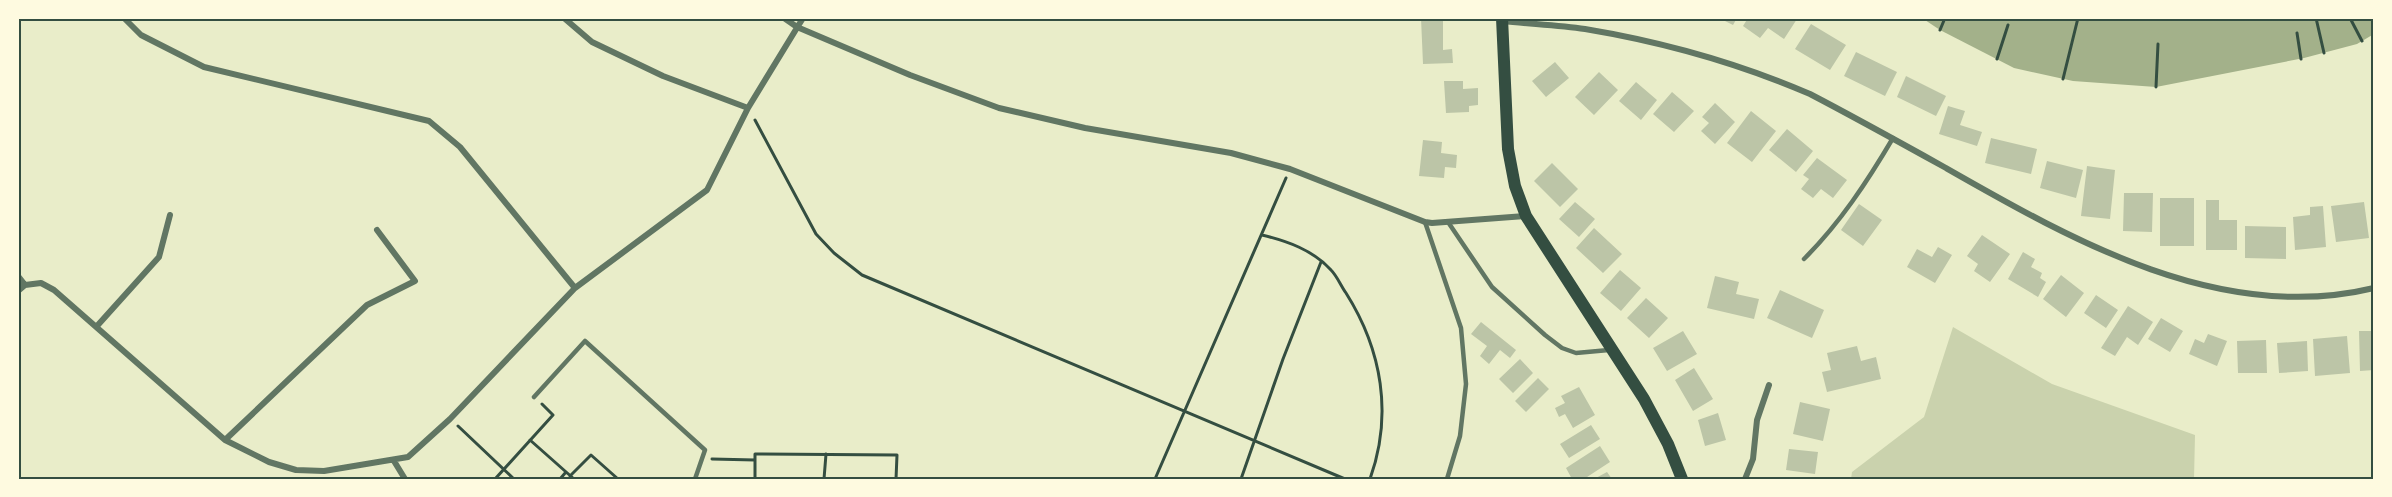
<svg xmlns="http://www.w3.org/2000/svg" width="2392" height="497" font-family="Lato,sans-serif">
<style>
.green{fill:#cad2ad}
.water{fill:#a3b18a}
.building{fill:#bcc5a7}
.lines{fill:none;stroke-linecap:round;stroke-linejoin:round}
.path{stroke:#344e41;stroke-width:3}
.service{stroke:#617663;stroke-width:4.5}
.minor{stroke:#617663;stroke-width:6}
.secondary{stroke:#344e41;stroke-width:12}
.neatline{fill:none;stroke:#344e41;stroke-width:2}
</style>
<rect width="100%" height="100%" fill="#e9edc9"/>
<!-- green -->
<path class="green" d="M 1953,327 L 2052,384 L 2195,435 L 2194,479 L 1851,479 L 1852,472 L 1924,417 Z"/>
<!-- water -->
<path class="water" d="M 1922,18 L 2374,18 L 2374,34 L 2357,44 L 2304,58 L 2156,87 L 2073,81 L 2014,68 L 1940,30 Z"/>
<!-- building -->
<path class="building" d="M 1421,18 L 1443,18 L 1443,50 L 1452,49 L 1453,63 L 1423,64 Z
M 1719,18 L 1737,18 L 1733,25 Z
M 1748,18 L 1795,18 L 1797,19 L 1784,39 L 1768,28 L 1760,38 L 1743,26 Z
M 1811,24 L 1846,45 L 1830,70 L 1795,49 Z
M 1856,52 L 1897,72 L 1885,96 L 1844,76 Z
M 1555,62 L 1569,78 L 1546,97 L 1532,81 Z
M 1599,72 L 1618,90 L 1594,115 L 1575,97 Z
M 1906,76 L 1946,96 L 1936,116 L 1897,97 Z
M 1444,81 L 1463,81 L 1463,89 L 1478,88 L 1478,105 L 1469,106 L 1469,112 L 1446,113 Z
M 1636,82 L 1657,100 L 1641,120 L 1619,101 Z
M 1672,92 L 1694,111 L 1674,132 L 1653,114 Z
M 1715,103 L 1735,122 L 1715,144 L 1701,131 L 1709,123 L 1702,117 Z
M 1948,106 L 1965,111 L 1960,125 L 1982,132 L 1977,146 L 1939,134 Z
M 1751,111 L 1776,131 L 1752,162 L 1727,143 Z
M 1787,129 L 1813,151 L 1796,172 L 1769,150 Z
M 1991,138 L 2037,149 L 2031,174 L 1985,163 Z
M 1423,140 L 1442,142 L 1441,153 L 1457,155 L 1456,168 L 1445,167 L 1444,178 L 1419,176 Z
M 1817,158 L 1847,180 L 1833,198 L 1821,189 L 1813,198 L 1801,189 L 1809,179 L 1803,175 Z
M 2047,161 L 2083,170 L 2076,198 L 2040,188 Z
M 1552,163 L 1578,189 L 1560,207 L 1534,181 Z
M 2087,166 L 2115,170 L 2110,219 L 2081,216 Z
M 2124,193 L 2153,193 L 2152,232 L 2123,231 Z
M 2160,198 L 2194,198 L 2194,246 L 2160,246 Z
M 2206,200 L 2219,200 L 2219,220 L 2237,220 L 2237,250 L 2206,250 Z
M 1575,202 L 1595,219 L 1579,237 L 1559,219 Z
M 2364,202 L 2369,238 L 2336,242 L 2331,206 Z
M 1859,204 L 1882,220 L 1863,246 L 1841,230 Z
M 2323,206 L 2326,247 L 2295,250 L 2293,217 L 2310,215 L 2310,207 Z
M 2245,226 L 2286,227 L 2286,259 L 2245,258 Z
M 1594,228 L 1622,254 L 1603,273 L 1576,248 Z
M 1982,235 L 2010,254 L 1990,282 L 1974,271 L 1978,264 L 1967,256 Z
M 1938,247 L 1952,255 L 1935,283 L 1907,267 L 1917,249 L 1932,257 Z
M 2023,252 L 2035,259 L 2031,267 L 2042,273 L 2040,278 L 2046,282 L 2038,297 L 2008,279 Z
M 1620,270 L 1641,288 L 1621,311 L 1600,293 Z
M 2061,275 L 2084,293 L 2066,317 L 2043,299 Z
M 1715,276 L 1739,282 L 1736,294 L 1759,299 L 1754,319 L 1707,308 Z
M 1780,290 L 1824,310 L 1812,338 L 1767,318 Z
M 2096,295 L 2118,310 L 2106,328 L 2084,313 Z
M 1646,298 L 1668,318 L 1649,338 L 1627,318 Z
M 2128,306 L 2153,322 L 2138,345 L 2127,337 L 2115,356 L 2101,348 Z
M 2161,318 L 2183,331 L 2170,352 L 2148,339 Z
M 1481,322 L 1516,350 L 1510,358 L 1500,350 L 1489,364 L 1480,356 L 1487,346 L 1471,334 Z
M 1683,331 L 1697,354 L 1667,371 L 1653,348 Z
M 2359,331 L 2374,331 L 2374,370 L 2360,371 Z
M 2208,334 L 2227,341 L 2217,366 L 2189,354 L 2195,339 L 2204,343 Z
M 2347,336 L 2350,373 L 2315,376 L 2313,339 Z
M 2266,340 L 2267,373 L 2238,373 L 2237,341 Z
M 2307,341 L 2308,371 L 2279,373 L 2277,343 Z
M 1857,346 L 1861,361 L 1876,357 L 1881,379 L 1827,392 L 1822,372 L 1831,370 L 1827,353 Z
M 1520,359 L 1533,373 L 1513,393 L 1499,379 Z
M 1694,368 L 1713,399 L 1693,411 L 1675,380 Z
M 1538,378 L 1549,389 L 1526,412 L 1515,401 Z
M 1579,387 L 1595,415 L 1573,428 L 1565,414 L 1559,417 L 1555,408 L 1565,403 L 1561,396 Z
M 1800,402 L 1830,409 L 1823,441 L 1793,434 Z
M 1718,413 L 1726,440 L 1705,446 L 1698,420 Z
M 1591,425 L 1600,439 L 1569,458 L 1560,444 Z
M 1600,446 L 1610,462 L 1584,479 L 1572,479 L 1566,468 Z
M 1789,449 L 1818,452 L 1815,474 L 1786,470 Z
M 1607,472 L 1612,479 L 1594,479 Z"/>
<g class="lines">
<!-- path -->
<path class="path" d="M 2316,18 L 2324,53
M 2350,18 L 2362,41
M 1940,30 L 1945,18
M 2297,33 L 2301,59
M 1997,59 L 2008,25
M 2063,79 L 2078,18
M 2156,87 L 2158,44
M 755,120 L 816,234 L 834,253 L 862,275 L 1345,479
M 1262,235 C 1287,241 1313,250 1331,270 C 1337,276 1341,286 1346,293 C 1382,350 1393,415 1370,479
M 458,426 L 514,479
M 530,440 L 574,479
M 712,459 L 755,460
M 570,476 L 591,455 L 618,479
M 495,479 L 553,415 L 542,404
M 560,479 L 566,472
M 755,479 L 755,454 L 897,455 L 896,479
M 824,479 L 826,454
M 1155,479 L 1286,178
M 1241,479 L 1283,359 L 1321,262"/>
<!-- service -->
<path class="service" d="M 1425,222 L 1461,328 L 1466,384 L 1460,436 L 1447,479
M 1448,222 L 1492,287 L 1545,335 L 1562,348 L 1576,353 L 1609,350
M 1804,259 C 1840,223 1867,182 1893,138
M 534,397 L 585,341 L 705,450 L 695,479"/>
<!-- minor -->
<path class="minor" d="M 124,18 L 141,35 L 204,67 L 429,121 L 460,147 L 575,288
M 564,18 L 592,42 L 663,76 L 748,108
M 784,18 L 797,27 L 910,75 L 999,108 L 1085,128 L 1231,153 L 1290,169 L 1425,222 L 1432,223 L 1525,216
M 1503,21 C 1530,24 1558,25 1585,29 C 1663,42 1738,63 1810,94 C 1856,118 1901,143 1946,168 C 2074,241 2221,325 2374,288
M 18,276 L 25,285 L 41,283 L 54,290 L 225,440 L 269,462 L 296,470 L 324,471 L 408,457 L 450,419 L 575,288 L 707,190 L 748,108 L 803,18
M 18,291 L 25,285
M 97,326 L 159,257 L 170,215
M 225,440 L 367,305 L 415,281 L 377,230
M 394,461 L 405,479
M 1745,479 L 1753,459 L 1757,420 L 1769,385"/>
<!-- secondary -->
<path class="secondary" d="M 1502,18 L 1508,149 L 1515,186 L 1526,216 L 1644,399 L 1668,444 L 1682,479"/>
</g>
<!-- border -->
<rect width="2392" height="497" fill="none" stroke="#fefae0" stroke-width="39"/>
<rect x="20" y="20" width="2352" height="458" class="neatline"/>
</svg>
